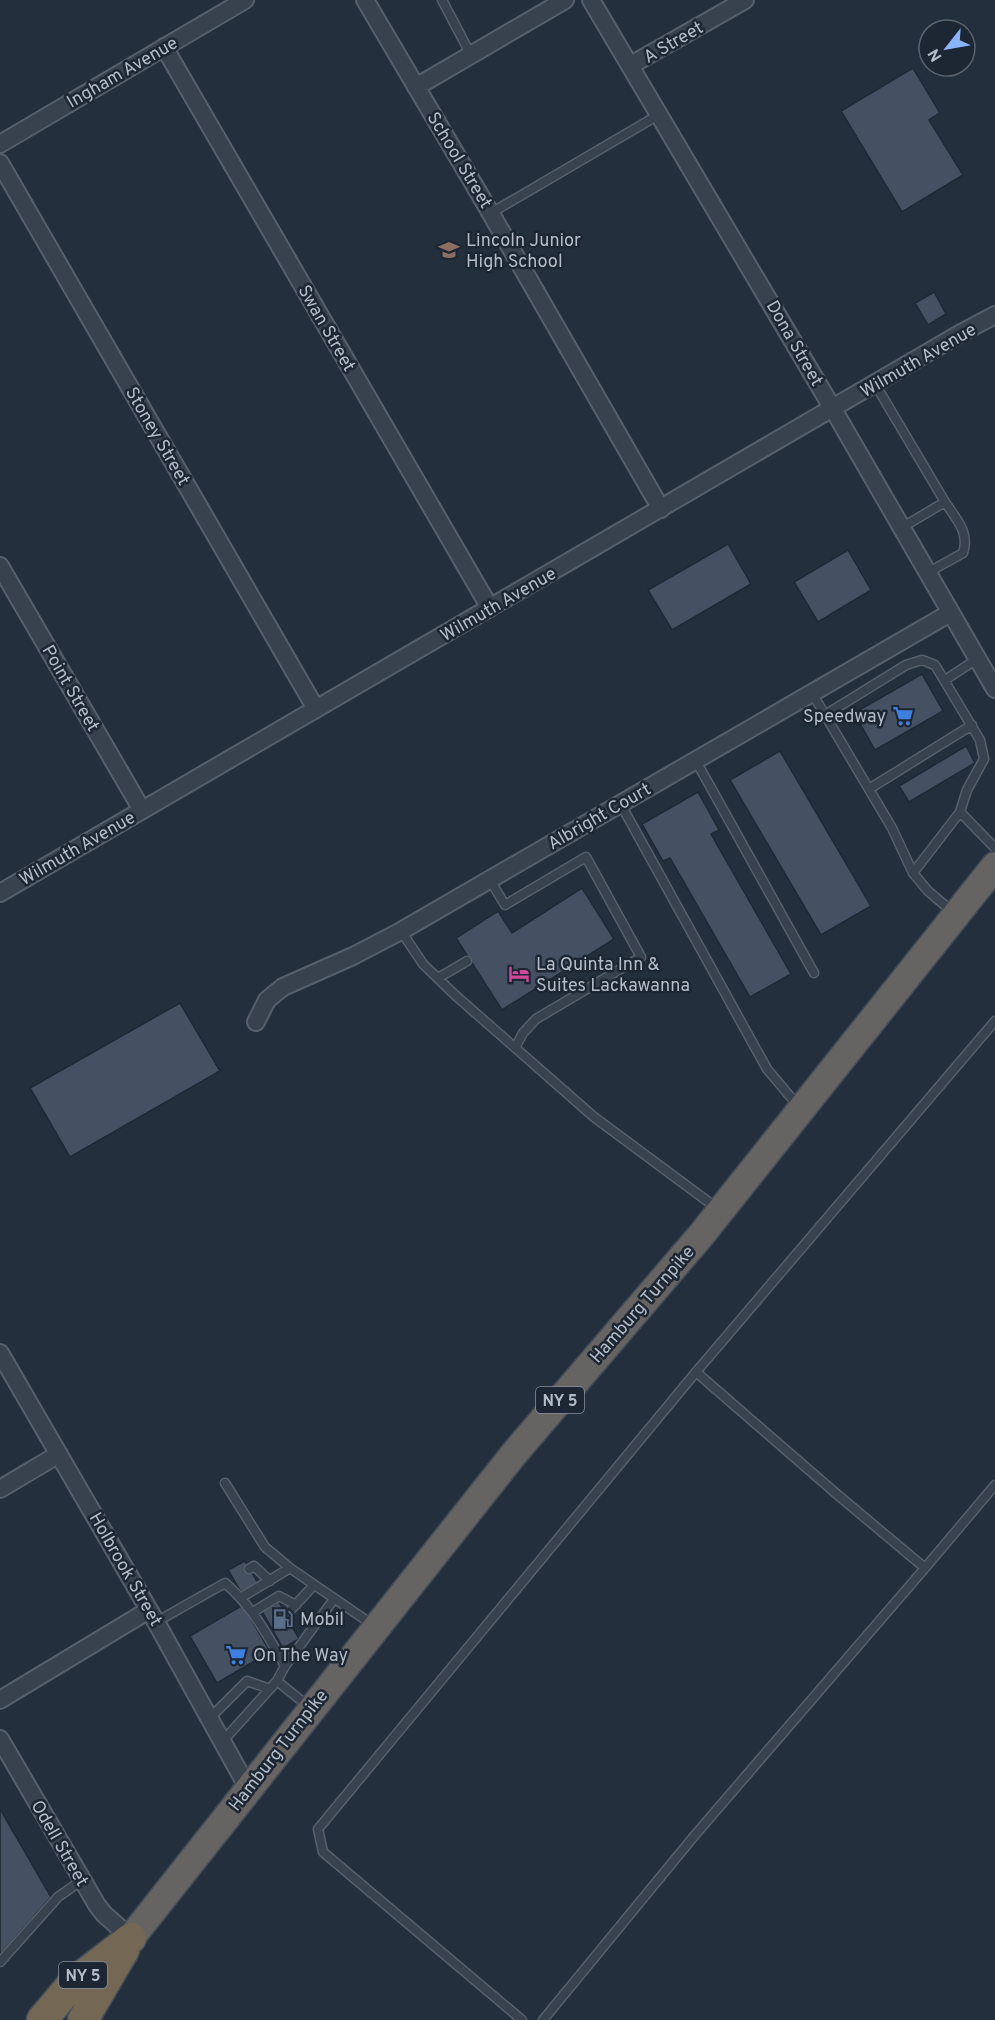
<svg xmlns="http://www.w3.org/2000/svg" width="995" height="2020" font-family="Overpass,sans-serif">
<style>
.building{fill:#455162;stroke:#1f2835;stroke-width:1.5}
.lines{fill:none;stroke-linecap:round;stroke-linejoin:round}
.service-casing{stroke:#565f6c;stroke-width:11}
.minor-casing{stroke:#565f6c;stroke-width:20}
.trunk-casing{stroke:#434c59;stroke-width:30}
.motorway-casing{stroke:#434c59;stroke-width:33}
.service{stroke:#38414e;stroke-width:8}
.minor{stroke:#38414e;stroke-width:16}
.trunk{stroke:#656462;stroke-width:27}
.motorway{stroke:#746855;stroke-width:30}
.labels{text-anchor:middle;stroke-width:5;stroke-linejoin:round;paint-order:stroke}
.shield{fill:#1d2633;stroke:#878f9c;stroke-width:1.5}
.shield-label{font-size:16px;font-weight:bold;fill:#b4bcc9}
.street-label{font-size:18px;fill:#b4bcc9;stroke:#1d2633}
.poi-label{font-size:18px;fill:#b4bcc9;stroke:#1d2633;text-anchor:start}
</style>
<rect width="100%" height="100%" fill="#242f3e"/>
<!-- building -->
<path class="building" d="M 913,68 L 940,113 L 929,120 L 963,175 L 902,212 L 841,111 Z
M 934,292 L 946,314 L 928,325 L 915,303 Z
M 728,544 L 751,584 L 672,630 L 648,590 Z
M 848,550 L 871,590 L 818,622 L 794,582 Z
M 922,674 L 943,711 L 875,750 L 854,713 Z
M 966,746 L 975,763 L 909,802 L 899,786 Z
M 780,751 L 871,906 L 821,935 L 730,780 Z
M 698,792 L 719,830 L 711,834 L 791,974 L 750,997 L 670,858 L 663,861 L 642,824 Z
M 582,888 L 614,939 L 502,1010 L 456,938 L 498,911 L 512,933 Z
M 180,1003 L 220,1071 L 70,1157 L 30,1088 Z
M 245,1561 L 258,1583 L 241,1592 L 228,1570 Z
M 279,1602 L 299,1639 L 283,1648 L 262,1611 Z
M 243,1605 L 270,1652 L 217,1683 L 190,1636 Z
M 0,1809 L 51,1897 L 0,1955 Z"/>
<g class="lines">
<!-- service casing -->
<g class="service-casing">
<path id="service" d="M 442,0 L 471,55
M 491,213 L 660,114
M 875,384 L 945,502 L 901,528
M 927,573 L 963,553 C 970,532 956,519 945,502
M 945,680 L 977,659
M 812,693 L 892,828 L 913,873 L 928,891 L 954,913
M 825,715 L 906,665 L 922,660 L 935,665 L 980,740 L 984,759 L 967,790 L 960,812 L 995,848
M 696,761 L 814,973
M 869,789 L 972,725
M 620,803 L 767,1069 L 799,1107
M 913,873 L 960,812
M 490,880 L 505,905 L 586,857 L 641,957 L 536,1019 L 523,1033 L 515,1048
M 401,931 L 423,964 L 455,995 L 594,1117 L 718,1209
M 438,978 L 467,961
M 995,1021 L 696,1372 L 839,1496 L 925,1568 L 995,1485
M 225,1483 L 265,1547 L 290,1568
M 249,1569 L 254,1566 L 270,1581
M 242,1597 L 290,1568 L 373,1625
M 253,1612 L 279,1596 L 296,1605
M 286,1615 L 314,1585
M 156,1622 L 225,1583 C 252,1606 268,1636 285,1666
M 277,1681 L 308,1706
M 210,1718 L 247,1681 L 270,1689
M 223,1741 L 277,1681 L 285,1666 L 334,1599
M 0,1962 L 58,1897 L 82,1880
M 522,2020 L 323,1852 L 318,1829 L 696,1372
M 543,2020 L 695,1835 L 925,1568"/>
</g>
<!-- minor casing -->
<g class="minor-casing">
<path id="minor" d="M 365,0 L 483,200 L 661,509
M 591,0 L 833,409 L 995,689
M 164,47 L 490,608
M 631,65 L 745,0
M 416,87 L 565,0
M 0,144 L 245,0
M 0,163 L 316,709
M 0,566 L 142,810
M 0,893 L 963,332 L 995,315
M 256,1022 L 267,1000 L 283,987 L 353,956 L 401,931 L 950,613
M 0,1353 L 156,1622 L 248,1788
M 0,1489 L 59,1454
M 0,1700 L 149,1610
M 0,1739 L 97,1905 L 104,1914 L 131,1938"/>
</g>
<!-- trunk casing -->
<g class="trunk-casing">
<path id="trunk" d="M 131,1938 L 513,1455 L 702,1234 L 995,866"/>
</g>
<!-- motorway casing -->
<g class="motorway-casing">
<path id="motorway" d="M 42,2020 L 74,1982 L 131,1938
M 83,2020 L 124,1950"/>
</g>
<!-- service -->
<use href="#service" class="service"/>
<!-- minor -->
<use href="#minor" class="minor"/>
<!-- trunk -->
<use href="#trunk" class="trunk"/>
<!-- motorway -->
<use href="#motorway" class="motorway"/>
</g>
<!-- icons -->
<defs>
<g id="school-bare" transform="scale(1.62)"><path d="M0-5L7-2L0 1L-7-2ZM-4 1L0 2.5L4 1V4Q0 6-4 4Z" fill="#8d6e63" stroke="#1d2633" stroke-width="2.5" paint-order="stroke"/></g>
<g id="supermarket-bare" transform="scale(1.62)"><path d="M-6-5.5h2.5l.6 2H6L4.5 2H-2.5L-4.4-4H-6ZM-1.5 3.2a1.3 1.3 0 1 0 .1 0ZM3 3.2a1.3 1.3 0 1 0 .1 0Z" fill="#3f7fe0" stroke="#1d2633" stroke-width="2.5" paint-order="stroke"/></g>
<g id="hotel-bare" transform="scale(1.62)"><path d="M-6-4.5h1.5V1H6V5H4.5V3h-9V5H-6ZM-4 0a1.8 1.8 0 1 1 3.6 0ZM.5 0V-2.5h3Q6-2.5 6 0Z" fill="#d1479c" stroke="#1d2633" stroke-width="2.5" paint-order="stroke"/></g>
<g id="fuel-bare" transform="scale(1.62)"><path d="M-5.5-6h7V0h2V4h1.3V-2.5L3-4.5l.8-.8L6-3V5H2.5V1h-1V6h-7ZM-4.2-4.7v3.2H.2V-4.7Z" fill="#5c6f8a" stroke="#1d2633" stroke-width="2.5" paint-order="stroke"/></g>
</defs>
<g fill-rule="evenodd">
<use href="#school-bare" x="449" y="250"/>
<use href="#supermarket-bare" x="903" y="716"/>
<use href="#hotel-bare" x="519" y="974"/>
<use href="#fuel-bare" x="283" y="1619"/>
<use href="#supermarket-bare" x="236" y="1655"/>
</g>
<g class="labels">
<!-- shield labels -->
<g class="shield">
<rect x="536" y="1387" width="48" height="26" rx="4.5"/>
<rect x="59" y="1962" width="48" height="26" rx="4.5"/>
</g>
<g class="shield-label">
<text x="560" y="1406">NY 5</text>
<text x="83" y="1981">NY 5</text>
</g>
<!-- street labels -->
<g class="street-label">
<text transform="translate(673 42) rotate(-30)" y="6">A Street</text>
<text transform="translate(122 72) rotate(-30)" y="6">Ingham Avenue</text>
<text transform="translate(460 160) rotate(59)" y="6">School Street</text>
<text transform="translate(327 328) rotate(60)" y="6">Swan Street</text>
<text transform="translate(795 343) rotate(60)" y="6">Dona Street</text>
<text transform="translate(918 360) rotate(-30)" y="6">Wilmuth Avenue</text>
<text transform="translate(158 436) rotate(60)" y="6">Stoney Street</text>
<text transform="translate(498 604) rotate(-30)" y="6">Wilmuth Avenue</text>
<text transform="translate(71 688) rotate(60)" y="6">Point Street</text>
<text transform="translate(599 816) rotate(-30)" y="6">Albright Court</text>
<text transform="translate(77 848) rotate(-30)" y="6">Wilmuth Avenue</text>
<text transform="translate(642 1304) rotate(-49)" y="6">Hamburg Turnpike</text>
<text transform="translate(126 1569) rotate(60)" y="6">Holbrook Street</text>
<text transform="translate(278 1750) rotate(-52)" y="6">Hamburg Turnpike</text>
<text transform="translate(60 1843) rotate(60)" y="6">Odell Street</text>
</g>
<!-- poi labels -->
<g class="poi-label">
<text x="466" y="246">Lincoln Junior<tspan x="466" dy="21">High School</tspan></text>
<text x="886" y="722" text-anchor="end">Speedway</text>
<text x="536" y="970">La Quinta Inn &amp;<tspan x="536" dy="21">Suites Lackawanna</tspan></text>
<text x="300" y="1625">Mobil</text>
<text x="253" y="1661">On The Way</text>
</g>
</g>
<!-- north arrow -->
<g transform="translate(947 48) rotate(239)"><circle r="28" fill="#1d2633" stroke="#59626f" stroke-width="1.5"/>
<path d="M0-4.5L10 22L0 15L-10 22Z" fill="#8ab4f8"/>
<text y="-9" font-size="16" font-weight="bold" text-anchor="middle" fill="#b4bcc9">N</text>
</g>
</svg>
